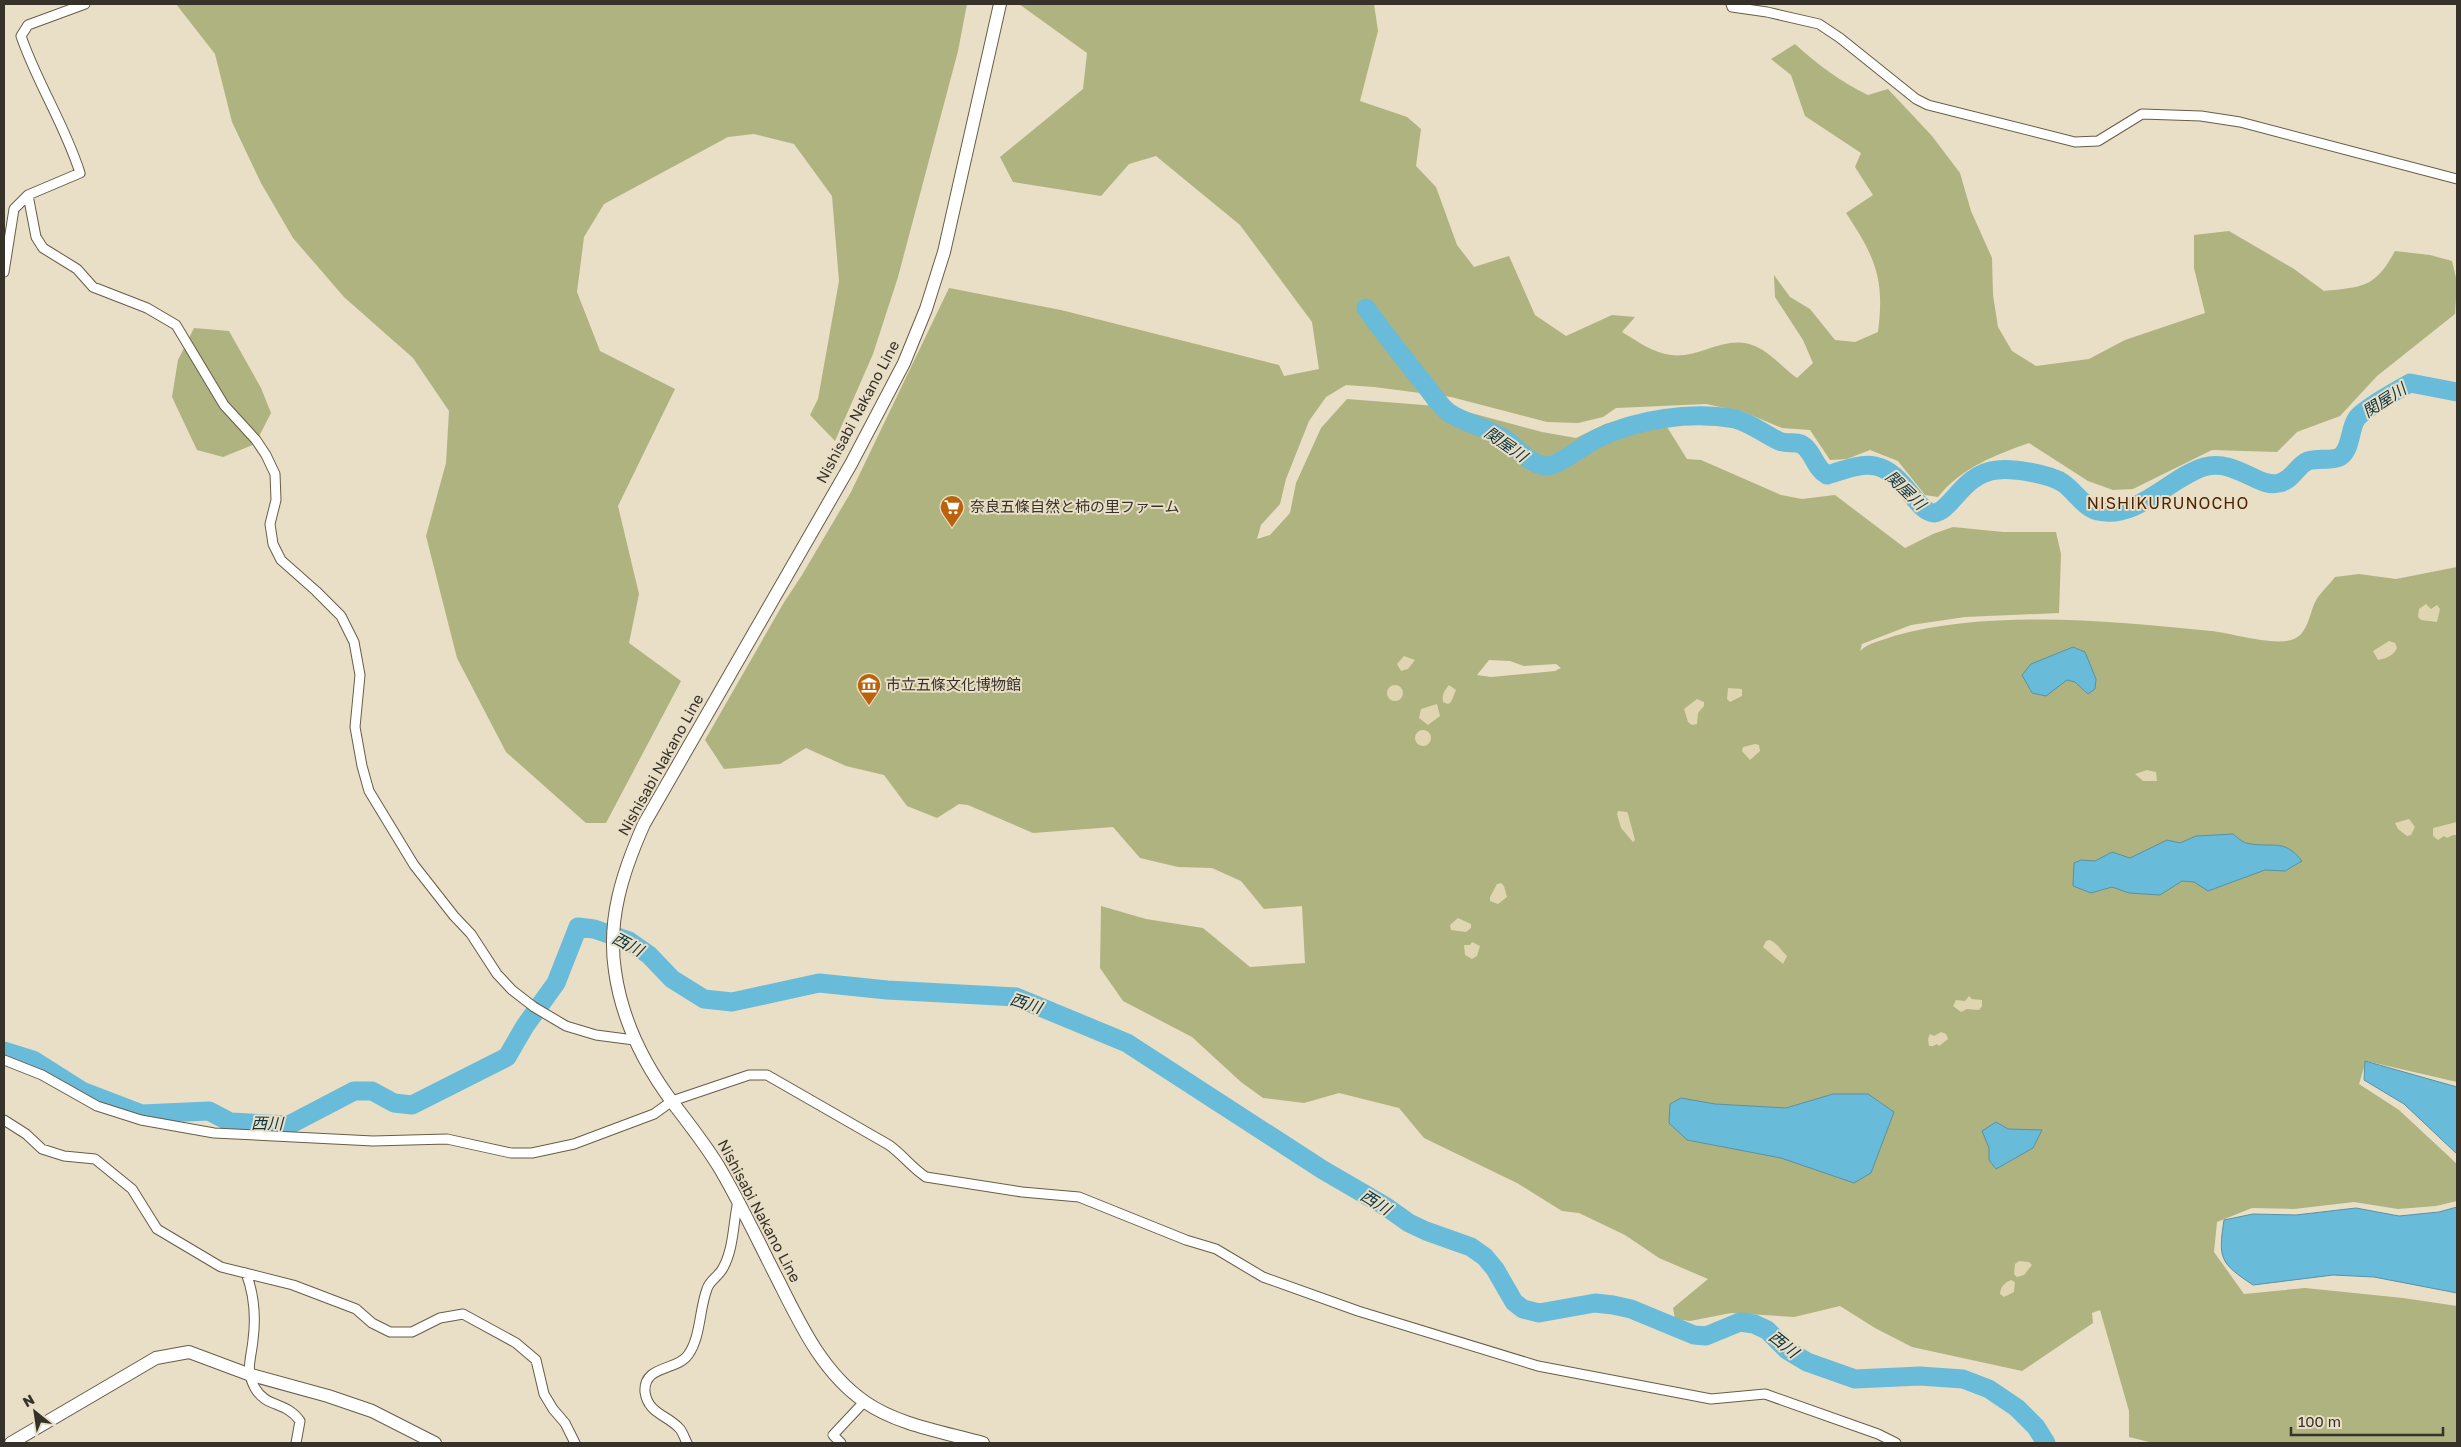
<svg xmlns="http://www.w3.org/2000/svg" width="2461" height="1447" font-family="'Golos Text','Noto Sans JP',sans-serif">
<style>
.green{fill:#aeb37f;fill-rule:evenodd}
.sand{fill:#dfd6b1}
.water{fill:#68bbd9;stroke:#5992a4}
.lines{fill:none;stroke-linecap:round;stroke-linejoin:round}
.river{stroke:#68bbd9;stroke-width:19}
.street-casing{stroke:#675d48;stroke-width:11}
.secondary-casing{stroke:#675d48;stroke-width:14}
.street{stroke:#fff;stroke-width:9}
.secondary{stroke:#fff;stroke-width:12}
.labels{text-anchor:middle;stroke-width:4;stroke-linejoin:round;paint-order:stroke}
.street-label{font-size:15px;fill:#363229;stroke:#e9dec6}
.poi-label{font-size:15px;fill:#363229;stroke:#e9dec6;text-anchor:start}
.water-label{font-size:16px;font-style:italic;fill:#0b333f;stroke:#e9dec6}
.neighbourhood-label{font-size:16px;letter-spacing:1px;fill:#4f2300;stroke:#e9dec6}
</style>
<rect width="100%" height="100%" fill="#e9dec6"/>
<!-- green -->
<path class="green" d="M 176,4 L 967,4 L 958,51 L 898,277 L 873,354 L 835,441 L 810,415 L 818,399 L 839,281 L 832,196 L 794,144 L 754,134 L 728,137 L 604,204 L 584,237 L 577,292 L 600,351 L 675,389 L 618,506 L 639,594 L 629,643 L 681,681 L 606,823 L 586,823 L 506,752 L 457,658 L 426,536 L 446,463 L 449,411 L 413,358 L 344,297 L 293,238 L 261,183 L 232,122 L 215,54 Z
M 1019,4 L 1374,4 L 1378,31 L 1360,101 L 1407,117 L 1421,129 L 1416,166 L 1436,187 L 1457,245 L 1474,267 L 1509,256 L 1535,315 L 1566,336 L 1612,315 L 1635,317 L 1622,332 C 1637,341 1653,353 1671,355 C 1700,359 1728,332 1757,347 C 1772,354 1784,369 1797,378 L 1813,363 L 1803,340 L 1775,297 L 1774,275 L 1790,297 L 1810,309 L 1835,340 L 1855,342 L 1878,332 C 1885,278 1875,257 1846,213 L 1873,195 L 1855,167 L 1861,153 L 1805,116 L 1791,75 L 1771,59 L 1795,44 C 1818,65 1841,82 1868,95 L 1888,89 L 1932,136 L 1960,173 L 1971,211 L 1992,258 L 1993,295 L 1998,327 L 2012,351 L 2036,366 L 2089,359 L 2125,340 L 2205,313 L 2194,268 L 2194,235 L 2229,231 L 2294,269 L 2324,291 C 2363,287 2375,288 2395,251 L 2430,255 L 2452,261 L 2457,282 L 2455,314 L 2377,376 L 2340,416 L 2297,432 L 2277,452 L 2212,450 L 2133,489 L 2113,490 L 2088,481 L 2029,443 C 1995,455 1961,468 1938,497 L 1925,495 L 1898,461 L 1870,450 L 1847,459 L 1830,460 L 1810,430 L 1782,428 L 1744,412 L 1706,404 L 1616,408 L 1603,417 L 1578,423 L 1547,422 L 1451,397 L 1374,387 L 1346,385 L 1326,397 L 1309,421 L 1286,479 L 1280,504 L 1261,525 L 1257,539 L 1270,535 L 1290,513 L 1296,483 L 1321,428 L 1347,399 L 1449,407 L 1542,432 L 1576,438 L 1605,424 L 1628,418 L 1667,427 L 1687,459 L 1701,460 L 1781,495 L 1802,499 L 1835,495 L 1905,548 L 1933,534 L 1953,527 L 2003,532 L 2056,532 L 2061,554 L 2059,613 L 1965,617 L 1911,625 L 1862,644 L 1860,651 C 1868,643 1883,640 1894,636 C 1991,609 2112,621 2211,631 C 2232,633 2275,647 2294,639 C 2310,632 2309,610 2318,597 C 2323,590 2330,584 2335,577 L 2359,574 L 2396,579 L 2457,567 L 2457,1082 L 2366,1061 L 2359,1084 L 2399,1110 L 2457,1164 L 2457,1201 L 2436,1206 L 2398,1209 L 2354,1202 L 2294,1209 L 2252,1208 L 2217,1222 L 2214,1252 L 2244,1294 L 2305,1288 L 2403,1298 L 2457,1306 L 2457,1443 L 2153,1443 L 2129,1437 L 2129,1411 L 2100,1310 L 2092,1313 L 2093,1323 L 2022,1371 L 1912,1347 L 1875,1328 L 1840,1306 L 1794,1317 L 1731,1313 L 1690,1321 L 1675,1319 L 1673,1308 L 1708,1279 L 1659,1258 L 1625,1235 L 1579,1213 L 1562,1211 L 1517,1183 L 1424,1138 L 1399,1108 L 1339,1093 L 1304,1103 L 1263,1098 L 1241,1082 L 1192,1037 L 1123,1001 L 1100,968 L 1101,906 L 1146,919 L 1203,928 L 1250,967 L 1305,963 L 1302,906 L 1264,909 L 1241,881 L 1212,868 L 1178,867 L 1140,858 L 1113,827 L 1033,833 L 968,805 L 959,804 L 937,818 L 907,806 L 884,775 L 846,766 L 806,748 L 780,764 L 724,769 L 705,740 L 783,604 L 802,575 L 851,492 L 949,288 L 1061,310 L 1279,365 L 1284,376 L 1319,369 L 1312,322 L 1240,225 L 1156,156 L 1129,164 L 1101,196 L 1013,182 L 1000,157 L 1083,89 L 1087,53 ZM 1489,660 L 1510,661 L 1524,666 L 1556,664 L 1561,668 L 1555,671 L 1491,677 L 1477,675 Z
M 194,328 L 229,331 L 261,388 L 271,413 L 255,444 L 223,457 L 197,450 L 172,397 L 178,360 Z"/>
<!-- sand -->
<path class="sand" d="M 2426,604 L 2431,609 L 2437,605 L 2440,609 L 2437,622 L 2421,620 L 2418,617 L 2419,609 Z
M 2389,641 L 2395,643 L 2397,648 C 2393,656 2387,658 2378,660 L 2373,651 Z
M 1404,656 L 1415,660 L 1408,669 L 1401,671 L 1397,664 Z
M 1449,685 L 1456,690 L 1451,702 L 1448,704 L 1443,702 C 1442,694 1444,691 1449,685 Z
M1387 693a8 8 0 1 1 16 0a8 8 0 1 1-16 0Z
M 1728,688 L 1742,689 L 1742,696 L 1730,702 L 1727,699 Z
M 1697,699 L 1704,702 L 1704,706 L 1698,713 L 1697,724 L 1692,725 L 1688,722 L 1684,709 Z
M 1437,704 L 1440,716 L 1428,725 L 1419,718 L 1421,709 Z
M1415 738a8 8 0 1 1 16 0a8 8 0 1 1-16 0Z
M 1755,744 L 1759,745 L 1760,751 L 1750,760 L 1742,751 L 1743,747 Z
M 2147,770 L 2156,772 L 2157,781 L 2143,781 L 2135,774 Z
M 1618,811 L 1627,812 L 1628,814 L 1635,840 L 1633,842 L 1621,828 L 1617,814 Z
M 2409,819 L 2415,827 L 2411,835 L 2407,836 L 2398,829 L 2395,823 Z
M 2457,822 L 2457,835 L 2453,835 L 2447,838 L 2444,836 L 2438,840 L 2433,836 L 2433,828 Z
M 1501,883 L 1504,886 L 1507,897 L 1498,904 L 1490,901 L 1490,897 L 1497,884 Z
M 1458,918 L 1471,924 L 1471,928 L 1466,932 L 1451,930 L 1450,925 Z
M 1770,940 C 1778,944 1781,950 1787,956 L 1783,964 L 1763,947 L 1766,941 Z
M 1472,942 L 1480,946 L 1477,956 L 1472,959 L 1465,955 L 1464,945 L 1470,945 Z
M 1969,996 L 1972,999 L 1982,1000 L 1982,1006 L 1979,1010 L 1967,1009 L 1961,1012 L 1953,1006 L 1956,1000 L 1965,1001 Z
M 1941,1032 L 1946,1034 L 1948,1039 L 1939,1046 L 1937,1044 L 1933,1046 L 1929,1046 L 1928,1039 L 1930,1034 L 1934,1036 Z
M 2019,1261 L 2029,1262 L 2032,1265 L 2024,1275 L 2017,1277 L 2014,1274 L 2015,1264 Z
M 2011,1280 L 2015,1282 L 2014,1292 L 2004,1297 L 2000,1294 C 2001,1286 2004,1283 2011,1280 Z"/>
<!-- water -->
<path class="water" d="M 2073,647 L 2085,652 L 2096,679 L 2095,689 L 2088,694 L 2075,682 L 2067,680 L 2046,696 L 2032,693 L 2022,675 L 2031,664 Z
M 2233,834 C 2237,837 2242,842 2246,843 C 2272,849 2283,837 2302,861 L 2285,871 L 2265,870 L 2208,891 L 2194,882 L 2182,881 L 2160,895 L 2129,893 L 2112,887 L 2091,893 L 2073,886 L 2074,863 L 2081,860 L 2095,861 L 2112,852 L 2130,858 L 2167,840 L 2180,843 L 2196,836 Z
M 2365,1061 L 2457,1087 L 2457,1154 L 2404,1104 L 2364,1080 Z
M 1833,1094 L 1868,1094 L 1894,1112 L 1871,1173 L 1854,1183 L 1781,1158 L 1687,1140 L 1669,1123 L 1670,1104 L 1681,1098 L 1715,1104 L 1786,1108 Z
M 1996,1122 L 2008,1129 L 2042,1130 L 2033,1148 L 1996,1169 L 1989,1160 L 1989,1148 L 1982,1131 Z
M 2457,1207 L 2457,1293 L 2374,1277 L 2333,1275 L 2253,1285 C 2220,1263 2218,1259 2224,1220 L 2253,1214 L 2296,1215 L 2356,1208 L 2399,1216 L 2439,1212 Z"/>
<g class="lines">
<!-- river -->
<path class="river" d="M 1366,308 C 1385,335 1405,360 1426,386 C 1432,394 1439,405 1448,412 C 1465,424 1487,427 1505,439 C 1519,449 1529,464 1546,466 C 1557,467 1585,444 1598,438 C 1638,419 1691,411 1735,419 C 1751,423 1764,434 1779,441 C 1787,445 1797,440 1804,446 C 1814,454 1815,468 1827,475 C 1841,471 1860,463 1875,466 C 1903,471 1917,513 1934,513 C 1951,512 1963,473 1997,470 C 2013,468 2050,474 2063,483 C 2075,491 2083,507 2098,511 C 2137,520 2169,478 2204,467 C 2235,458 2259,489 2279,483 C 2293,480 2297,465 2308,461 C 2318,458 2335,461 2341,456 C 2352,447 2349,429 2357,418 C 2364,409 2399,389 2410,383 L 2457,392
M 4,1051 L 33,1060 L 82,1091 L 142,1114 L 209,1111 L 230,1122 L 289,1125 L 354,1091 L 372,1091 L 394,1103 L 412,1105 L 507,1057 L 525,1026 L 556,983 L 578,927 L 594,929 L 629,941 L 649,955 L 672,979 L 704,999 L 732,1002 L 819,983 L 887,990 L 1016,997 L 1127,1043 L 1323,1170 L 1385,1206 L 1409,1223 L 1426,1231 L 1471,1247 L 1485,1257 L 1495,1269 L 1514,1302 L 1523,1309 L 1539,1313 L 1595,1303 L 1613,1305 L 1631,1309 L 1694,1335 L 1706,1336 L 1740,1322 L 1754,1324 L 1767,1330 L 1787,1350 L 1807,1362 L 1855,1379 L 1920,1376 L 1963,1379 L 1989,1389 L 2017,1408 L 2036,1427 L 2046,1443"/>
<!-- street casing -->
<g class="street-casing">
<path id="street" d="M 1731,4 L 1732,7 L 1767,12 L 1819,24 L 1840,38 L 1916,99 L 1928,105 L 2075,142 L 2098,141 L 2142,114 L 2201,116 L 2240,122 L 2457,179
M 28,195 L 36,237 L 43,248 L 77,269 L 93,287 L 147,308 L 176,325 L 224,405 L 256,440 L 266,455 L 275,474 L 276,500 L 270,524 L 273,544 L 281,560 L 316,591 L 341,616 L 354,642 L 360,675 L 355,727 L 362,766 L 369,791 L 414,865 L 454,916 L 471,934 L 497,974 L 512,990 L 534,1007 L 566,1026 L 596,1035 L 634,1040
M 4,272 L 14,209 L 28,195 L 80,173 C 65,125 37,83 21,36 L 28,25 L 85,4
M 4,1060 L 42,1075 L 97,1106 L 141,1120 L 214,1133 L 373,1141 L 447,1139 L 511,1153 L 532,1153 L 574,1144 L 654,1114 L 672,1101 L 749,1075 L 767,1075 L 889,1145 C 903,1155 912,1168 926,1177 L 1022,1192 L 1079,1197 L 1186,1240 L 1216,1249 L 1263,1277 L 1358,1311 L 1538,1366 L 1711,1399 L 1765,1394 L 1878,1434 L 1896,1443
M 4,1120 L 26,1134 L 42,1149 L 64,1156 L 95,1159 L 132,1189 L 157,1229 L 221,1267 L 293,1285 L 356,1309 L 372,1323 L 390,1332 L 412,1332 L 440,1318 L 463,1314 L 516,1343 L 536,1360 L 544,1394 L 553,1409 L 565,1423 L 575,1443
M 246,1273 C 254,1294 256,1317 253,1340 C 251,1360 245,1370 255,1388 C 266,1408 286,1401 300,1421 L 296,1443
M 687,1443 C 685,1439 683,1433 680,1429 C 668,1415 648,1414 645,1392 C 643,1365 677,1371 688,1355 C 701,1337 699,1310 707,1289 C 709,1281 719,1276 723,1268 C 734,1248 733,1223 738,1201
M 841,1443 L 833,1435 L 864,1402"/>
</g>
<!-- secondary casing -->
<g class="secondary-casing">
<path id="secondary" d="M 11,1443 L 156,1358 L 189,1352 L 248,1374 L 328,1396 L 372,1411 L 435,1443
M 983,1443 C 944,1432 898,1425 865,1402 C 823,1373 801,1326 779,1282 C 759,1243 741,1204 719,1167 C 705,1144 689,1124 673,1103 C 643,1063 622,1021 615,971 C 607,919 623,871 644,824 L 851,464 L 904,363 L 926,309 L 944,252 L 1000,4"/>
</g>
<!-- street -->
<use href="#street" class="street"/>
<!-- secondary -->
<use href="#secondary" class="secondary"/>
</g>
<!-- icons -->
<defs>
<g id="supermarket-pin" transform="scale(1.25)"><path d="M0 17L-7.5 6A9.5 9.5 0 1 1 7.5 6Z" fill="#bd620c" stroke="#e9dec6"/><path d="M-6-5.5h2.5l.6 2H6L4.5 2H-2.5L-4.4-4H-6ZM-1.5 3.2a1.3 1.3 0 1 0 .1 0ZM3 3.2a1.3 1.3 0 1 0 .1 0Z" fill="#fff"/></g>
<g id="museum-pin" transform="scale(1.25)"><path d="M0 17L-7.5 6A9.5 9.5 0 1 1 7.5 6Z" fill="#bd620c" stroke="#e9dec6"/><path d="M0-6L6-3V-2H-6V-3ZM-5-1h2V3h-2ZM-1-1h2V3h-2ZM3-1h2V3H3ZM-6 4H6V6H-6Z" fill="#fff"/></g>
</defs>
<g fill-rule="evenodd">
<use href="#supermarket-pin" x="952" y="507"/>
<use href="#museum-pin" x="869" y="685"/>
</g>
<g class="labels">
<!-- street labels -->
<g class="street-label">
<text transform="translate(858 412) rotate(-62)" y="5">Nishisabi Nakano Line</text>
<text transform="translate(661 765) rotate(-61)" y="5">Nishisabi Nakano Line</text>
<text transform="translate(759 1211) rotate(62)" y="5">Nishisabi Nakano Line</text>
</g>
<!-- poi labels -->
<g class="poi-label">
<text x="970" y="512">奈良五條自然と柿の里ファーム</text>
<text x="886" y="690">市立五條文化博物館</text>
</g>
<!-- water labels -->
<g class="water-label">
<text transform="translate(2384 400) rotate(-33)" y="6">関屋川</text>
<text transform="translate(1506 444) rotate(35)" y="6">関屋川</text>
<text transform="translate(1906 490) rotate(44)" y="6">関屋川</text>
<text transform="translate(628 944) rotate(28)" y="6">西川</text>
<text transform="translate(1026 1003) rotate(18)" y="6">西川</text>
<text transform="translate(267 1123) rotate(1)" y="6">西川</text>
<text transform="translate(1376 1202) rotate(32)" y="6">西川</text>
<text transform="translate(1784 1344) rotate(39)" y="6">西川</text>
</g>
<!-- neighbourhood labels -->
<g class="neighbourhood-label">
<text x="2168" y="509">NISHIKURUNOCHO</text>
</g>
</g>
<!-- border -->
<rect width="2461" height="1447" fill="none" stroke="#363229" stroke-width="10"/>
<!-- north arrow -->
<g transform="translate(35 1412) rotate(330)" stroke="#e9dec6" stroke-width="4" paint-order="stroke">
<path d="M0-4L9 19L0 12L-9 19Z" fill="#363229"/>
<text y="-8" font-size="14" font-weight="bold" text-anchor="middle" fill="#363229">N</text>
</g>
<!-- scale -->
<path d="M2291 1427v8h152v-8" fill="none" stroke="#363229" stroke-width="2.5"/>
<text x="2298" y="1427" font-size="15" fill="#363229" stroke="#e9dec6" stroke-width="4" paint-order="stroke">100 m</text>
</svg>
